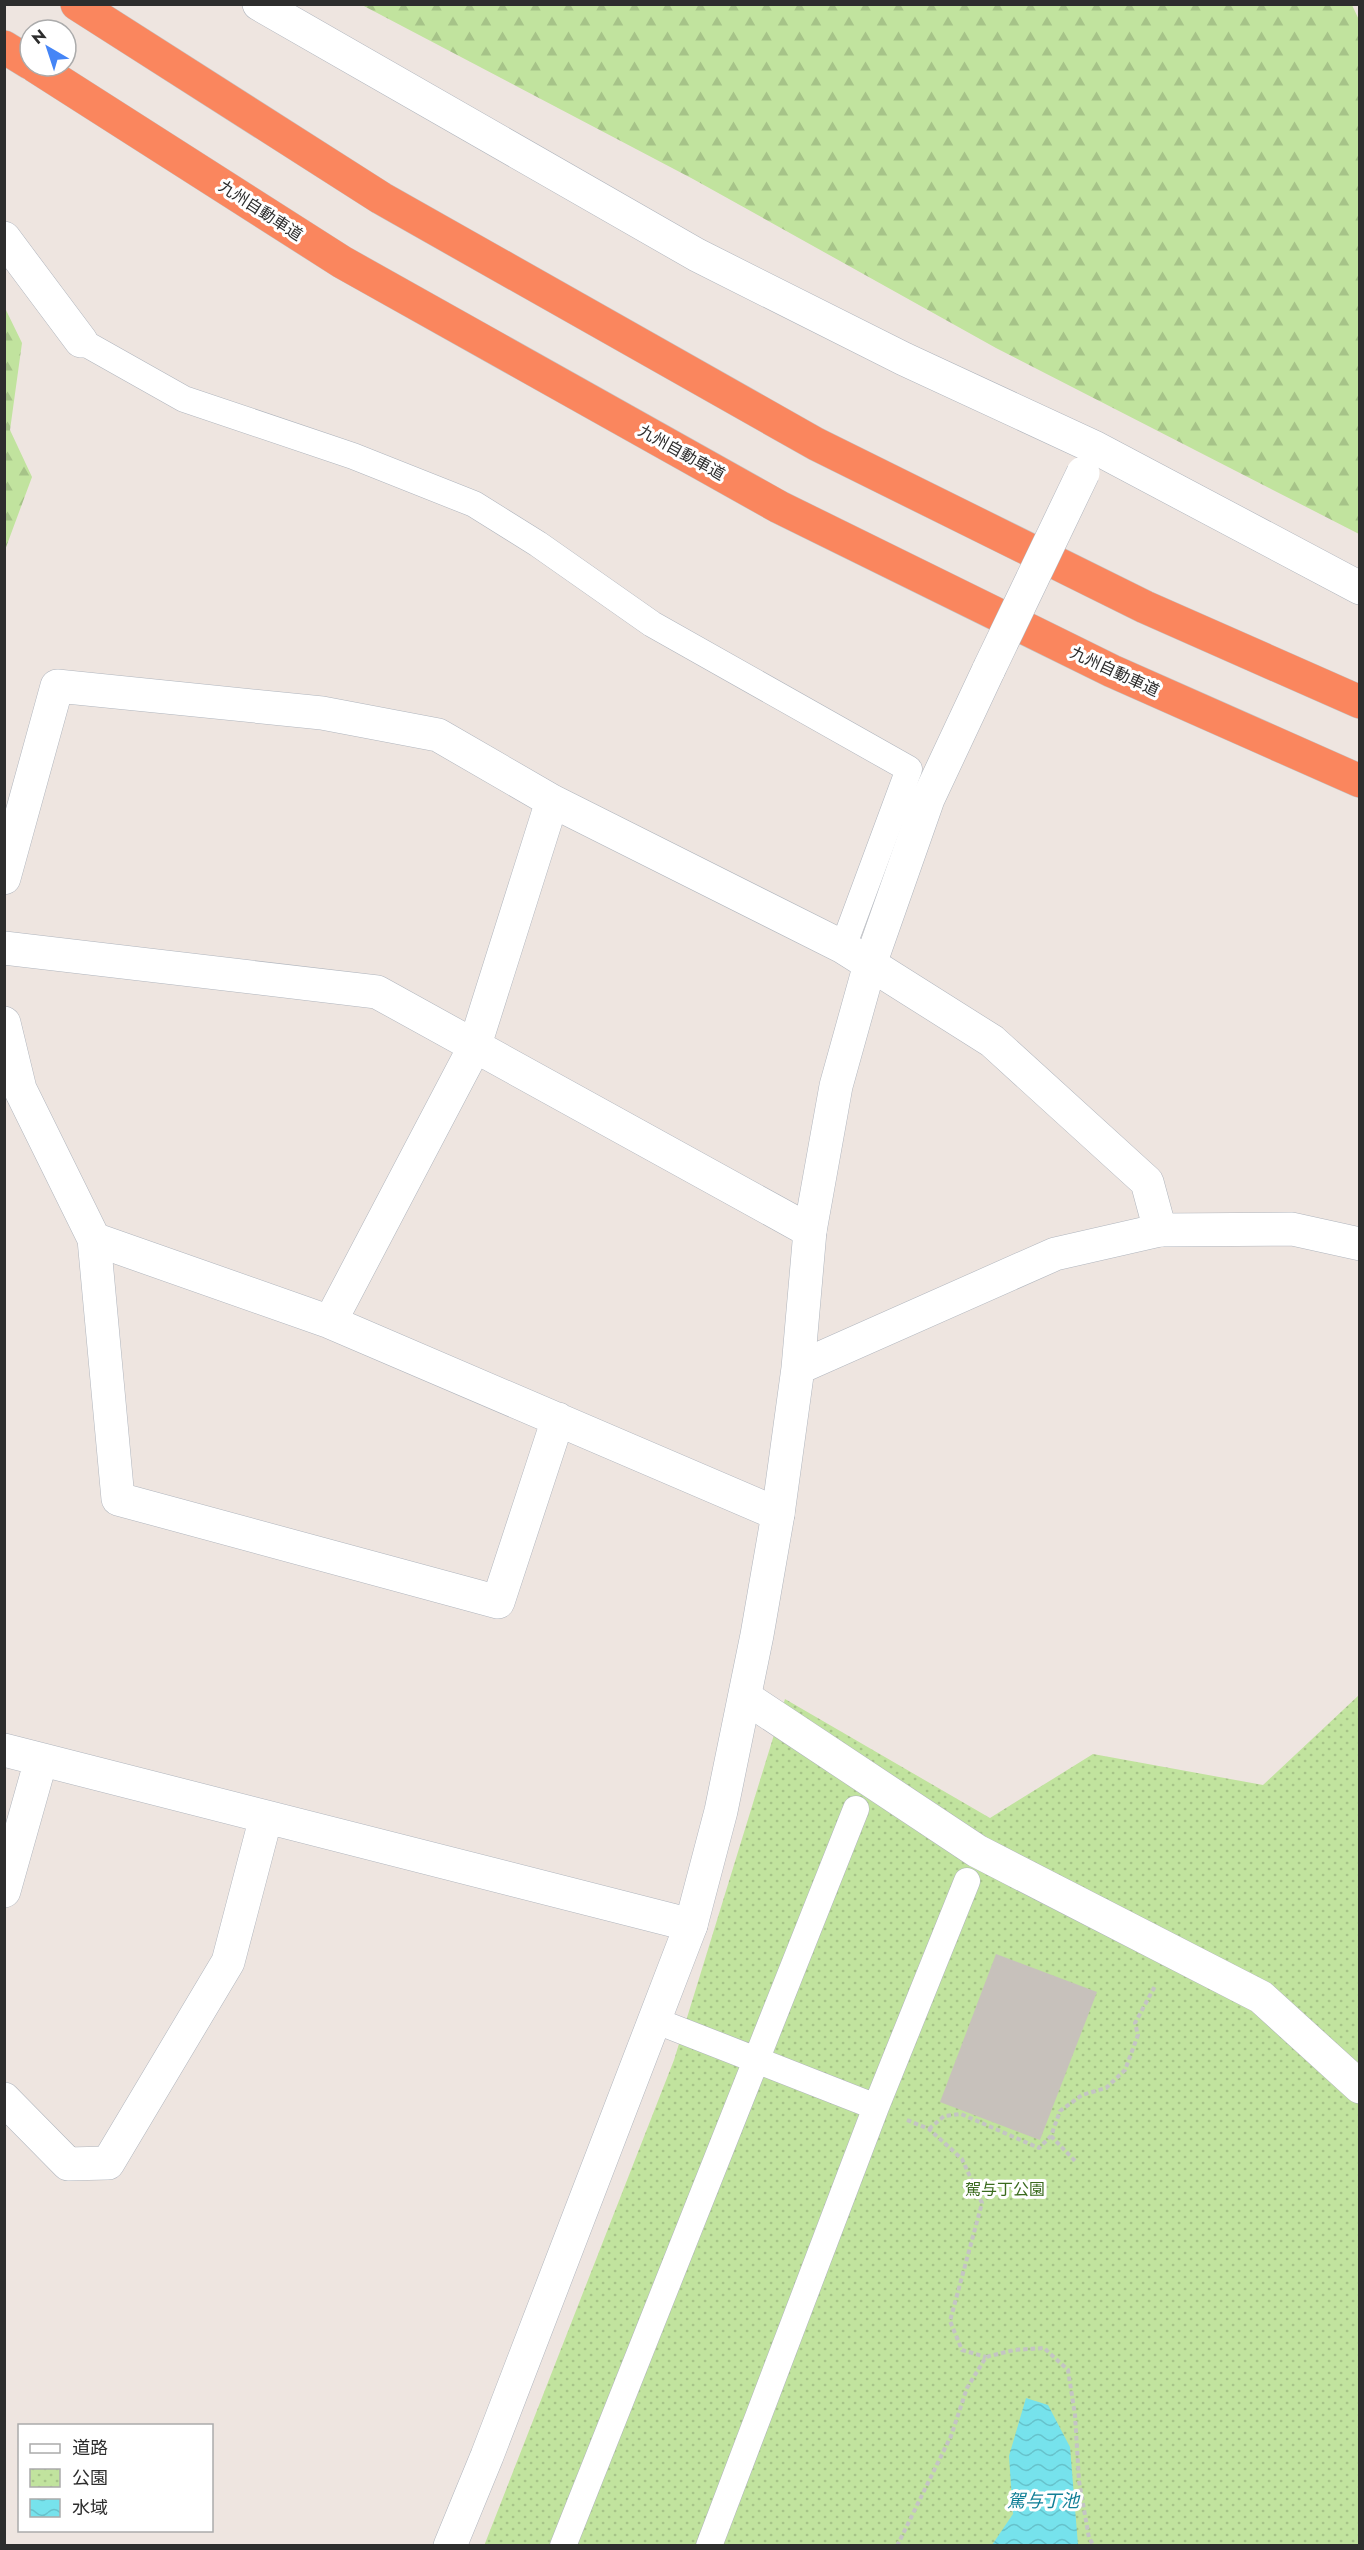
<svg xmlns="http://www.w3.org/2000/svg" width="1364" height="2550" font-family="Jost,'Noto Sans JP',sans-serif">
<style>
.forest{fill:url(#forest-firs)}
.park{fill:url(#park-dots)}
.water{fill:url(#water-waves)}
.building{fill:#c7c1bb}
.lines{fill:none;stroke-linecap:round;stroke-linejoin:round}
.lane-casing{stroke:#b0b5bd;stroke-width:27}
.street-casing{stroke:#b0b5bd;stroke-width:34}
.secondary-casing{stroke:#b0b5bd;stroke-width:34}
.highway-casing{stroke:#c4c4c4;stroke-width:34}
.path{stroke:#c4c4c4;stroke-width:4;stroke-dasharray:4.5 3;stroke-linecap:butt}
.lane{stroke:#fff;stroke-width:26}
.street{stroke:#fff;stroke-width:33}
.secondary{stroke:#fff;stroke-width:33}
.highway{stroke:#fa865e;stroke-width:33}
.secondary-bridge-casing{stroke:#b0b5bd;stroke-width:34;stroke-linecap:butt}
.secondary-bridge{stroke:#fff;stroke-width:33}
.labels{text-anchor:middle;stroke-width:6;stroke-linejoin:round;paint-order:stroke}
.street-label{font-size:16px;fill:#2d2d2d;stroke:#fff}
.park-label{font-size:16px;fill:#3a6a1d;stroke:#fff}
.water-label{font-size:18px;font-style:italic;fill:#117f96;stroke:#fff}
</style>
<defs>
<pattern id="forest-firs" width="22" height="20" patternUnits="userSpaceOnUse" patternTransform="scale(1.5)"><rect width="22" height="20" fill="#c1e39e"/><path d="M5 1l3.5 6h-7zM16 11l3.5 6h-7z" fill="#a6c388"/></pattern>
<pattern id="park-dots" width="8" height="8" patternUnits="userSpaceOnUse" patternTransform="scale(1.5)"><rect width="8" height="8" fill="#c1e39e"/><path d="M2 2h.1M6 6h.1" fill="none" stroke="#a6c388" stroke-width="1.8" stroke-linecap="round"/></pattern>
<pattern id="water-waves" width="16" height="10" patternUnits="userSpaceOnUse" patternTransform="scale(1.5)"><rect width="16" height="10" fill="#76e2ec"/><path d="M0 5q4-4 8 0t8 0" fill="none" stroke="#66c2cb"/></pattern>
</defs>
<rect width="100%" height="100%" fill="#eee5e0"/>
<!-- forest -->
<path class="forest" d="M 362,5 L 1352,5 L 1360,22 L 1359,534 L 996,348 L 693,179 Z
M 5,308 L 22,343 L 10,430 L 32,477 L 5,550 Z"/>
<!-- park -->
<path class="park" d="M 1359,1695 L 1359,2545 L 484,2546 L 674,2060 L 785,1699 L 990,1818 L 1093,1754 L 1263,1785 Z"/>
<!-- water -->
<path class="water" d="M 1026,2398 L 1048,2405 L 1070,2447 L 1078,2545 L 992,2545 L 1013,2514 L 1009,2456 Z"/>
<!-- building -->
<path class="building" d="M 996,1954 L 1097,1992 L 1040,2140 L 940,2102 Z"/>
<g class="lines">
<!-- lane casing -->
<g class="lane-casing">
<path id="lane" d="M 81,341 L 184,399 L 353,456 L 474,504 L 538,544 L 652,624 L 909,769 L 843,947
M 654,2020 L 876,2107 L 709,2546
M 876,2107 L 967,1881
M 563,2546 L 856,1809"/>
</g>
<!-- street casing -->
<g class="street-casing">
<path id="street" d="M 4,238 L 81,341
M 4,878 L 57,686 L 322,713 L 438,735 L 552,801 L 843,947 L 992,1041 L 1147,1182 L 1160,1230
M 4,948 L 377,992 L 810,1231
M 4,1023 L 20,1089 L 94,1239 L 118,1499 L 498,1602 L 558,1419
M 94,1239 L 330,1322 L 778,1514
M 330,1322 L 474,1048 L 552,801
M 745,1697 L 977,1851 L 1261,1997 L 1360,2087
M 4,1750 L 691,1925
M 4,1891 L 41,1760
M 4,2099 L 68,2164 L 108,2163 L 228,1962 L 266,1817"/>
</g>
<!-- secondary casing -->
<g class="secondary-casing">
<path id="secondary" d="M 259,4 L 697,255 L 904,359 L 1096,448 L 1360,588
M 798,1368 L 1055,1254 L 1160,1230 L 1292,1229 L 1360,1244
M 450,2546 L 487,2456 L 691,1925 L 721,1811 L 757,1635 L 778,1514 L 798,1368 L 810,1231 L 836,1086 L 870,964 L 928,799 L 989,669"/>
</g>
<!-- highway casing -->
<g class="highway-casing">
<path id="highway" d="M 77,4 L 381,198 L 816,444 L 1145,607 L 1360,702
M 4,47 L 30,63
M 35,66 L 342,262 L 779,507 L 1112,671 L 1360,781"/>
</g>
<!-- path -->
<path class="path" d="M 907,2120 L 929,2129 L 962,2159 L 982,2203 L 950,2321 L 962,2350 L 986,2357
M 929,2129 L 944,2116 L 961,2114 L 1039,2148 L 1051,2136 L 1060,2111 L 1082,2095 L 1106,2088 L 1125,2070 L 1138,2035 L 1135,2023 L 1155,1986
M 1051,2136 L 1076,2162
M 897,2546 L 951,2436 L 967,2388 L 986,2357 L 1014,2350 L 1044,2348 L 1068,2370 L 1075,2415 L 1079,2481 L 1089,2538 L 1094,2546"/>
<!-- lane -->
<use href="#lane" class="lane"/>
<!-- street -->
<use href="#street" class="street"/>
<!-- secondary -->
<use href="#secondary" class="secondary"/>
<!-- highway -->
<use href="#highway" class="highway"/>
<!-- secondary-bridge casing -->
<g class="secondary-bridge-casing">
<path id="secondary-bridge" d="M 989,669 L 1083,473"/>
</g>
<!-- secondary-bridge -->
<use href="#secondary-bridge" class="secondary-bridge"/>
</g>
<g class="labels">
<!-- street labels -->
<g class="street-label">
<text transform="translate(261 210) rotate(33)" y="6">九州自動車道</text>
<text transform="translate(682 452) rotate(29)" y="6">九州自動車道</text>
<text transform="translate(1115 671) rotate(25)" y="6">九州自動車道</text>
</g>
<!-- park labels -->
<g class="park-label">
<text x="1005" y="2195">駕与丁公園</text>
</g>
<!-- water labels -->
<g class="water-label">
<text x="1043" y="2507">駕与丁池</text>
</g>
</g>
<!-- border -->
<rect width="1364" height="2550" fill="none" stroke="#2d2d2d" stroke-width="12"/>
<!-- legend -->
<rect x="18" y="2424" width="195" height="108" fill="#ffffff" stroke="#ababab" stroke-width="1.5"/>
<rect x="30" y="2444" width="30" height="9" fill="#ffffff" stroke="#ababab" stroke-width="1.5"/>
<text x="72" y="2454" font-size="18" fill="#2d2d2d">道路</text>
<rect x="30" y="2469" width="30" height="18" fill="url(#park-dots)" stroke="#ababab" stroke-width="1.5"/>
<text x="72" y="2484" font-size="18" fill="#2d2d2d">公園</text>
<rect x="30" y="2499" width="30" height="18" fill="url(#water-waves)" stroke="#ababab" stroke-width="1.5"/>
<text x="72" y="2514" font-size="18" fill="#2d2d2d">水域</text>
<!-- north arrow -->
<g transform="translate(48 48) rotate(321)"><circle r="28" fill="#ffffff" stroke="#ababab" stroke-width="1.5"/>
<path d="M0-4.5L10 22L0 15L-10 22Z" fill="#4585f6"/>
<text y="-9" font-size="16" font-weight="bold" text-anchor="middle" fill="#2d2d2d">N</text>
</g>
</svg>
